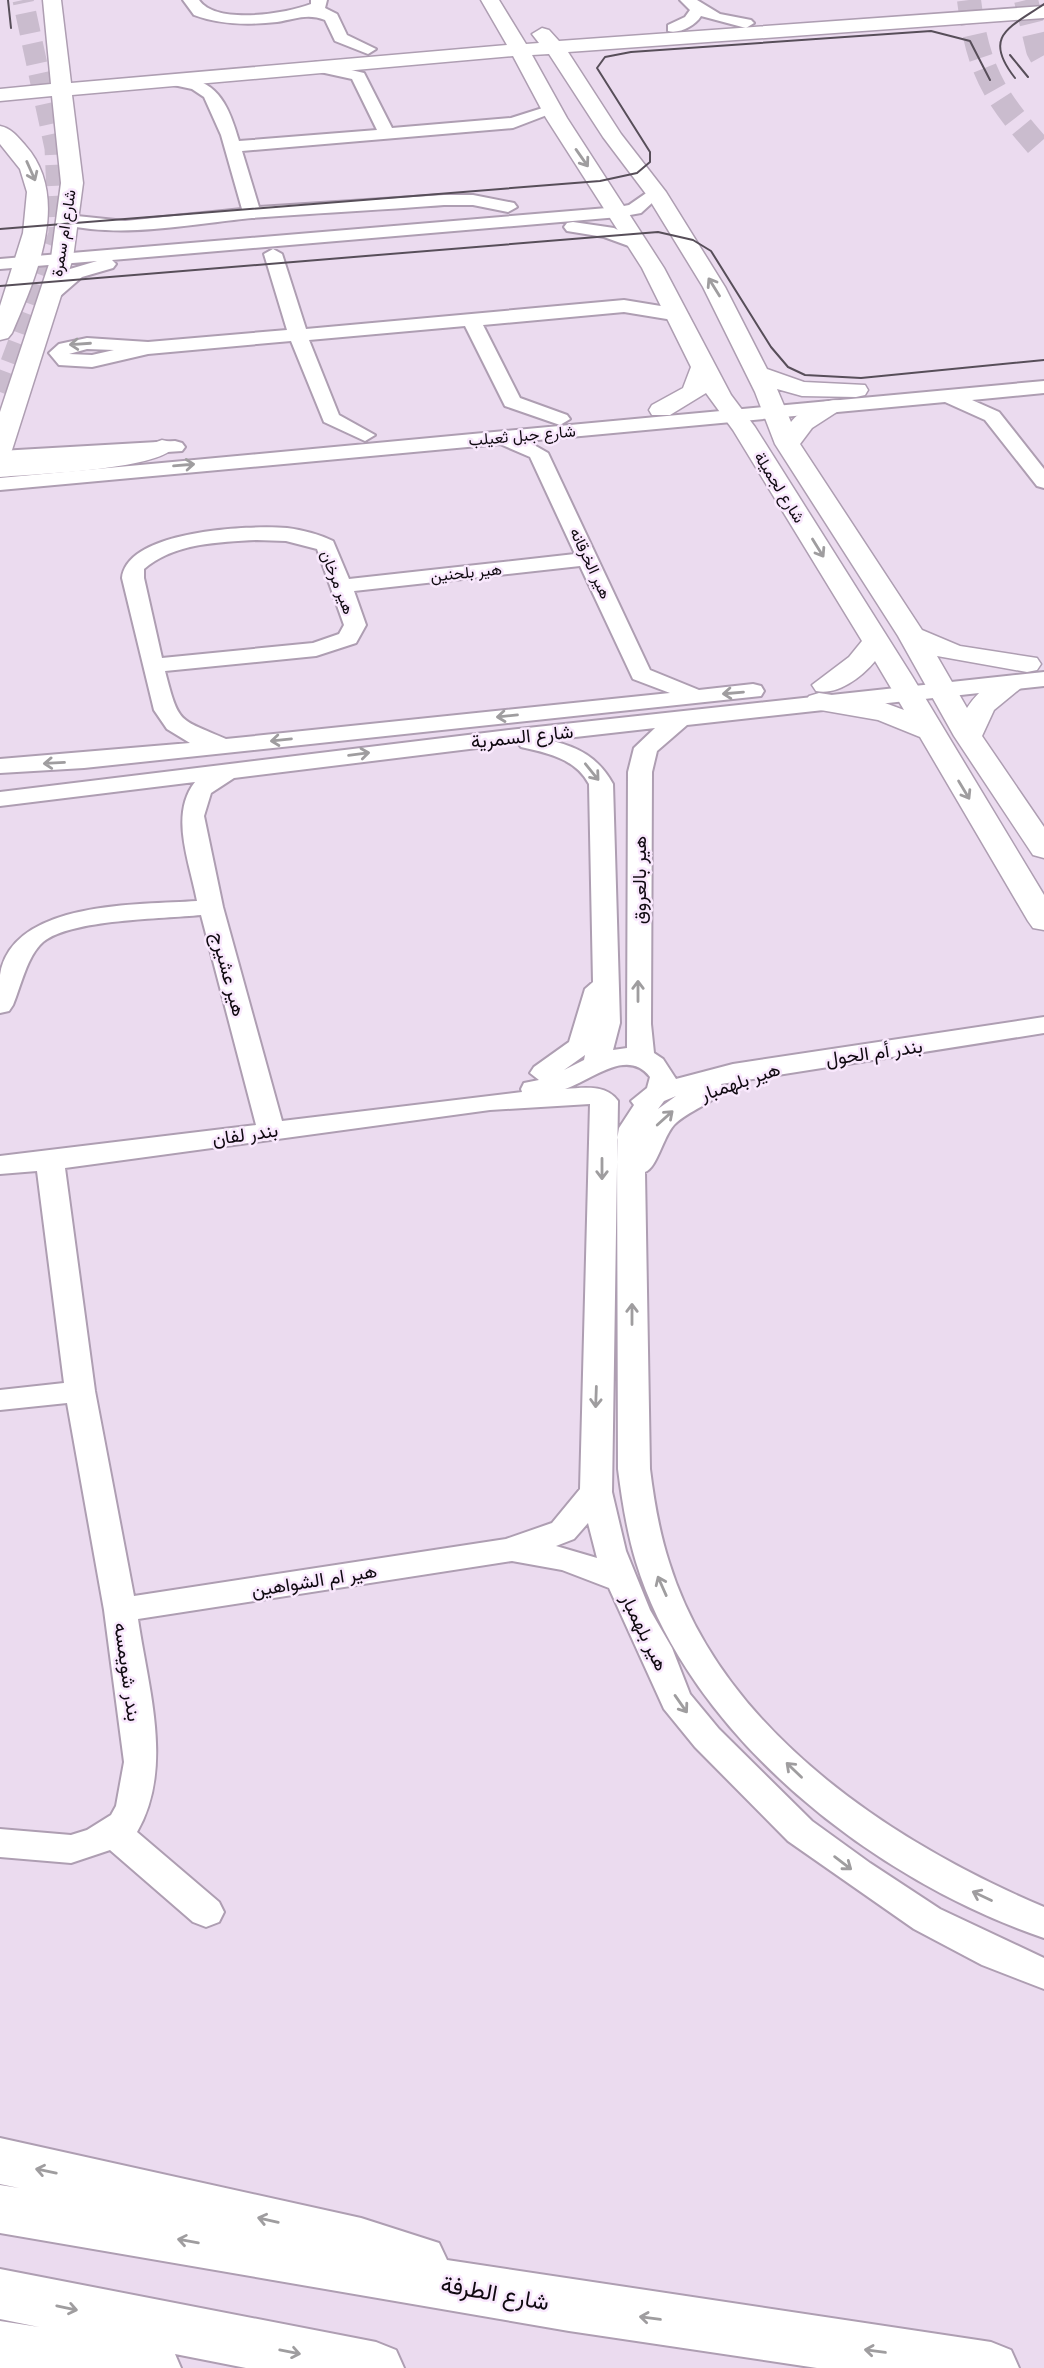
<svg xmlns="http://www.w3.org/2000/svg" width="1044" height="2368" font-family="'Varela Round',Vazirmatn,sans-serif">
<style>
.lines{fill:none;stroke-linecap:round;stroke-linejoin:round}
.tertiary-tunnel{stroke:#cabcce;stroke-width:21;stroke-dasharray:21 10;stroke-linecap:butt}
.trunk-tunnel{stroke:#cabcce;stroke-width:24;stroke-dasharray:24 11;stroke-linecap:butt}
.minor-casing{stroke:#ae9eb2;stroke-width:4}
.tertiary-casing{stroke:#ae9eb2;stroke-width:3}
.secondary-casing{stroke:#ae9eb2;stroke-width:4}
.minor{fill:#fff;fill-rule:evenodd}
.tertiary{fill:#fff;fill-rule:evenodd}
.secondary{fill:#fff;fill-rule:evenodd}
.tram{stroke:#574e59;stroke-width:2}
.oneway{stroke:#9f9d9f}
.labels{text-anchor:middle;stroke-width:5;stroke-linejoin:round;paint-order:stroke}
.far-street-label{font-size:16px;fill:#0f0910;stroke:#f9e8fd}
.street-label{font-size:19px;fill:#0f0910;stroke:#f9e8fd}
.near-street-label{font-size:23px;fill:#0f0910;stroke:#f9e8fd}
</style>
<rect width="100%" height="100%" fill="#ebdbef"/>
<g class="lines">
<!-- tertiary-tunnel -->
<path class="tertiary-tunnel" d="M 0,392 L 59,234 L 55,148 L 23,0"/>
<!-- trunk-tunnel -->
<path class="trunk-tunnel" d="M 969,0 C 978,73 996,99 1044,153
M 1026,0 L 1038,50 L 1044,61"/>
<!-- minor casing -->
<g class="minor-casing">
<path id="minor" d="M 183,0 L 199,0 C 216,25 285,14 311,4 L 311,0 L 327,0 L 325,8 L 337,14 L 347,35 L 376,49 L 368,54 L 335,41 L 325,20 C 308,13 295,19 277,22 C 249,25 220,25 194,15 Z
M 680,0 L 697,0 L 720,14 L 751,20 L 754,23 L 746,28 L 701,16 C 695,26 679,34 668,31 L 668,25 L 685,17 L 690,10 Z
M 317,62 L 364,73 L 392,128 L 511,118 L 552,105 L 560,110 L 513,128 L 242,151 L 259,207 L 444,195 L 473,195 L 514,203 L 517,207 L 508,212 L 473,205 L 444,205 C 380,210 316,213 252,218 C 189,224 124,239 61,224 L 58,220 L 67,215 L 125,221 L 242,209 L 221,135 L 204,97 L 192,89 L 164,83 L 164,77 C 173,74 183,77 192,79 C 222,86 231,114 239,141 L 377,130 L 352,79 L 311,70 L 311,64 Z
M 655,187 L 664,192 L 641,213 L 619,217 L 112,260 L 116,264 L 113,268 L 82,277 L 59,297 L 53,298 L 44,293 L 70,269 L 97,261 L 0,269 L 0,259 L 619,207 L 629,205 Z
M 573,222 L 614,228 L 646,244 L 637,249 L 604,237 L 567,231 L 564,227 L 567,223 Z
M 273,249 L 282,254 L 306,329 L 624,300 L 679,309 L 688,315 L 679,321 L 624,312 L 483,325 L 520,398 L 567,415 L 570,419 L 560,425 L 505,406 L 465,326 L 309,340 L 339,415 L 375,435 L 365,441 L 324,422 L 291,341 L 148,354 L 92,367 L 59,365 L 49,353 L 59,344 L 87,338 L 148,342 L 287,330 L 264,254 ZM 87,349 L 114,350 L 92,355 L 69,354 Z
M 1044,381 L 1044,393 L 972,400 L 999,412 L 1044,469 L 1044,488 L 1037,486 L 985,420 L 945,402 L 527,441 L 548,453 L 650,670 L 699,690 L 753,684 L 761,686 L 764,691 L 761,696 L 84,768 L 0,773 L 0,759 L 190,743 L 167,729 L 154,710 L 122,578 C 127,530 249,525 287,528 C 303,530 318,534 333,541 L 349,579 L 575,554 L 530,457 L 500,444 L 0,490 L 0,478 ZM 257,540 L 286,541 L 317,549 L 344,625 L 339,634 L 313,643 L 162,658 L 144,578 L 144,569 C 174,543 220,542 257,540 ZM 580,566 L 633,679 L 670,693 L 226,739 C 178,718 179,725 165,671 L 316,656 L 356,643 L 366,625 L 354,591 Z
M 175,441 L 182,443 L 185,447 L 182,451 L 0,463 L 0,451 Z
M 1044,672 L 1044,686 L 687,725 L 657,751 L 652,772 L 651,1024 L 654,1053 L 663,1059 L 676,1079 L 733,1064 L 1044,1017 L 1044,1033 L 721,1084 L 724,1089 C 715,1103 687,1111 674,1125 C 663,1137 657,1168 645,1172 L 650,1469 C 654,1501 659,1531 669,1562 C 721,1730 891,1842 1044,1907 L 1044,1938 C 876,1881 690,1738 636,1562 C 627,1532 622,1501 618,1469 L 617,1140 L 619,1128 L 634,1105 L 631,1101 L 647,1088 L 650,1077 C 627,1047 591,1081 565,1089 C 584,1088 606,1084 618,1101 L 612,1492 L 626,1551 L 650,1610 L 672,1648 L 690,1694 L 719,1729 L 812,1821 L 870,1863 L 940,1909 L 1044,1958 L 1044,1989 L 982,1965 L 914,1929 L 788,1841 L 695,1747 L 664,1709 L 609,1588 L 562,1570 L 512,1561 L 138,1619 C 148,1688 174,1768 137,1832 L 219,1902 L 224,1912 L 219,1922 L 206,1927 L 193,1922 L 110,1850 L 71,1863 L 0,1857 L 0,1829 L 71,1835 L 87,1830 L 111,1815 L 116,1806 L 124,1762 L 104,1610 L 67,1403 L 0,1410 L 0,1390 L 64,1383 L 37,1171 L 0,1174 L 0,1156 L 256,1125 L 201,915 C 163,919 71,919 43,942 C 27,956 21,986 13,1005 L 9,1011 L 0,1013 C 0,1001 0,987 0,975 C 12,900 140,905 197,901 C 190,863 169,815 195,782 L 0,806 L 0,792 L 509,730 ZM 655,728 L 634,748 L 628,772 L 627,1048 L 613,1050 L 620,1023 L 613,784 C 598,757 578,747 549,740 ZM 518,743 L 521,747 C 547,753 575,758 589,784 L 593,982 L 585,989 L 569,1042 L 534,1067 L 530,1073 L 539,1080 L 524,1083 L 521,1089 L 522,1092 L 282,1121 L 223,907 L 204,816 L 211,793 L 234,778 ZM 585,1055 L 584,1060 L 564,1070 ZM 676,1096 L 658,1109 L 664,1101 ZM 590,1104 L 580,1489 L 552,1523 L 506,1539 L 134,1596 L 95,1391 L 65,1168 L 490,1110 ZM 588,1523 L 597,1558 L 556,1546 L 574,1539 Z"/>
</g>
<!-- tertiary casing -->
<g class="tertiary-casing">
<path id="tertiary" d="M 43,0 L 61,0 L 71,83 L 507,45 L 481,0 L 499,0 L 526,44 L 539,43 L 532,34 L 542,28 L 549,30 L 559,41 L 1044,6 L 1044,18 L 568,52 L 621,134 L 666,192 L 725,287 L 767,369 L 804,382 L 865,385 L 868,390 L 865,395 L 856,397 L 802,396 L 777,389 L 791,422 C 801,409 827,397 843,401 L 846,406 L 812,428 L 800,444 L 922,630 L 960,646 L 1037,658 L 1041,664 L 1037,670 L 1027,672 L 937,656 L 967,708 C 979,690 1000,671 1023,677 L 1027,683 L 994,710 L 982,736 L 1044,827 L 1044,858 L 1033,855 L 954,736 L 898,636 L 775,444 L 755,392 L 703,287 L 646,194 L 603,137 L 549,54 L 532,55 L 567,118 L 664,268 L 731,395 L 755,427 L 912,676 L 1044,895 L 1044,930 L 1033,928 L 1028,921 L 920,737 L 878,720 L 809,708 L 805,702 L 809,696 L 819,693 L 885,703 L 904,710 L 875,661 C 862,677 837,696 816,691 L 812,685 L 849,657 L 862,641 L 733,430 L 706,393 L 670,415 L 652,415 L 649,410 L 652,405 L 683,388 L 691,367 L 642,268 L 546,118 L 513,56 L 72,95 L 83,183 L 73,258 L 12,450 L 9,455 L 0,457 L 0,412 L 51,258 L 61,183 L 52,96 L 0,101 L 0,89 L 51,84 Z
M 0,126 C 11,128 18,137 25,145 C 72,197 36,277 12,333 L 8,338 L 0,340 L 0,306 L 23,233 L 27,192 L 20,169 L 0,144 Z
M 162,440 L 171,442 L 174,447 C 158,470 32,474 0,477 L 0,461 L 137,449 Z"/>
</g>
<!-- secondary casing -->
<g class="secondary-casing">
<path id="secondary" d="M 0,2138 L 361,2218 L 439,2243 L 447,2260 L 991,2342 L 1011,2350 L 1019,2368 L 817,2368 L 569,2331 L 0,2233 L 0,2185 L 19,2188 L 0,2184 Z
M 0,2269 L 376,2342 L 396,2350 L 404,2368 L 246,2368 L 175,2354 L 181,2368 L 0,2368 L 0,2321 L 39,2327 L 0,2319 Z"/>
</g>
<!-- minor -->
<use href="#minor" class="minor"/>
<!-- tertiary -->
<use href="#tertiary" class="tertiary"/>
<!-- secondary -->
<use href="#secondary" class="secondary"/>
<!-- tram -->
<path class="tram" d="M 8,0 L 11,28
M 1010,55 L 1028,77
M 1015,78 C 982,36 1009,28 1044,4
M 0,229 L 600,181 L 637,173 L 650,162 L 650,152 L 597,68 L 605,57 L 631,52 L 931,31 L 970,41 L 990,80
M 0,286 L 658,232 L 693,240 L 711,251 L 771,347 L 788,367 L 805,375 L 861,378 L 1044,360"/>
</g>
<!-- one-way arrows -->
<defs><path id="oneway-shaft" d="M-6 0H5M1.5-3L5.5 0L1.5 3" fill="none" stroke-width="1.6" stroke-linecap="round" stroke-linejoin="round" transform="scale(1.75)"/></defs>
<g class="oneway">
<use href="#oneway-shaft" transform="translate(582 158) rotate(55)"/>
<use href="#oneway-shaft" transform="translate(31 171) rotate(66)"/>
<use href="#oneway-shaft" transform="translate(714 287) rotate(-122)"/>
<use href="#oneway-shaft" transform="translate(80 344) rotate(176)"/>
<use href="#oneway-shaft" transform="translate(184 465) rotate(-5)"/>
<use href="#oneway-shaft" transform="translate(818 548) rotate(58)"/>
<use href="#oneway-shaft" transform="translate(733 693) rotate(175)"/>
<use href="#oneway-shaft" transform="translate(507 716) rotate(174)"/>
<use href="#oneway-shaft" transform="translate(281 740) rotate(174)"/>
<use href="#oneway-shaft" transform="translate(359 754) rotate(-7)"/>
<use href="#oneway-shaft" transform="translate(54 763) rotate(177)"/>
<use href="#oneway-shaft" transform="translate(592 772) rotate(51)"/>
<use href="#oneway-shaft" transform="translate(964 790) rotate(59)"/>
<use href="#oneway-shaft" transform="translate(638 991) rotate(-90)"/>
<use href="#oneway-shaft" transform="translate(665 1118) rotate(-42)"/>
<use href="#oneway-shaft" transform="translate(602 1169) rotate(90)"/>
<use href="#oneway-shaft" transform="translate(632 1314) rotate(-90)"/>
<use href="#oneway-shaft" transform="translate(596 1397) rotate(92)"/>
<use href="#oneway-shaft" transform="translate(662 1586) rotate(-114)"/>
<use href="#oneway-shaft" transform="translate(681 1704) rotate(55)"/>
<use href="#oneway-shaft" transform="translate(794 1770) rotate(-136)"/>
<use href="#oneway-shaft" transform="translate(843 1863) rotate(37)"/>
<use href="#oneway-shaft" transform="translate(982 1896) rotate(-155)"/>
<use href="#oneway-shaft" transform="translate(46 2171) rotate(-168)"/>
<use href="#oneway-shaft" transform="translate(268 2220) rotate(-167)"/>
<use href="#oneway-shaft" transform="translate(188 2241) rotate(-170)"/>
<use href="#oneway-shaft" transform="translate(67 2308) rotate(12)"/>
<use href="#oneway-shaft" transform="translate(650 2318) rotate(-172)"/>
<use href="#oneway-shaft" transform="translate(875 2351) rotate(-172)"/>
<use href="#oneway-shaft" transform="translate(290 2352) rotate(11)"/>
</g>
<g class="labels">
<!-- far-street labels -->
<g class="far-street-label">
<text transform="translate(63 233) rotate(-81)" y="6">شارع ام سمرة</text>
<text transform="translate(522 435) rotate(-5)" y="6">شارع جبل ثعيلب</text>
<text transform="translate(780 487) rotate(58)" y="6">شارع لجميلة</text>
<text transform="translate(591 563) rotate(65)" y="6">هير الخرقانه</text>
<text transform="translate(466 572) rotate(-6)" y="6">هير بلحنين</text>
<text transform="translate(338 582) rotate(69)" y="6">هير مرخان</text>
</g>
<!-- street labels -->
<g class="street-label">
<text transform="translate(522 736) rotate(-6)" y="7">شارع السمرية</text>
<text transform="translate(639 880) rotate(-90)" y="7">هير بالعروق</text>
<text transform="translate(229 974) rotate(75)" y="7">هير عشيرج</text>
<text transform="translate(874 1052) rotate(-8)" y="7">بندر أم الحول</text>
<text transform="translate(740 1081) rotate(-19)" y="7">هير بلهمبار</text>
<text transform="translate(245 1134) rotate(-8)" y="7">بندر لفان</text>
<text transform="translate(314 1580) rotate(-9)" y="7">هير ام الشواهين</text>
<text transform="translate(645 1632) rotate(64)" y="7">هير بلهمبار</text>
<text transform="translate(128 1672) rotate(82)" y="7">بندر شويمسه</text>
</g>
<!-- near-street labels -->
<g class="near-street-label">
<text transform="translate(495 2293) rotate(10)" y="8">شارع الطرفة</text>
</g>
</g>
</svg>
